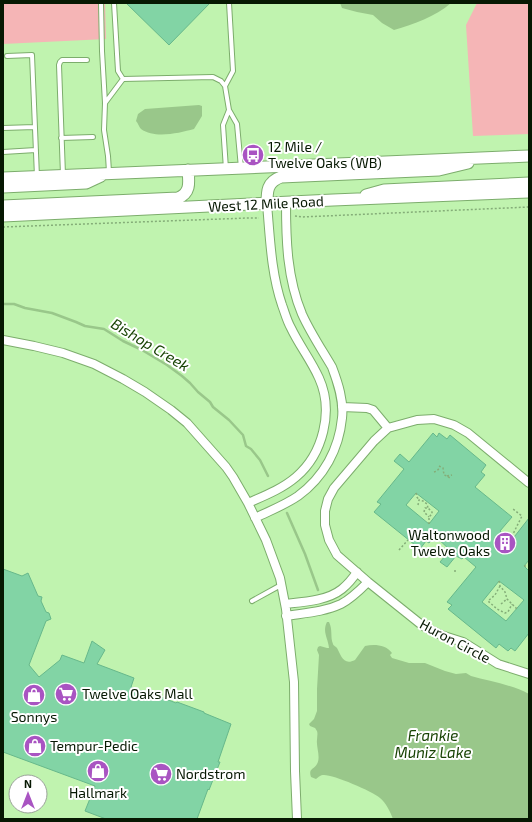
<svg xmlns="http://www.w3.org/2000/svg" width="532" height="822" font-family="'Exo 2',sans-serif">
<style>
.green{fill:#f5b5b6}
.water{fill:#99c78a}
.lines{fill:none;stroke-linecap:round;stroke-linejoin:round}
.stream{stroke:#99c78a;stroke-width:2.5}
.building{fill:#82d4a5;stroke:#67b88b;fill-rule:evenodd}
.service-casing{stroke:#7cad6c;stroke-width:6}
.minor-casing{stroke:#7cad6c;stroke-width:10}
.secondary-casing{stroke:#7cad6c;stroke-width:13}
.path{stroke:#84ad78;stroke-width:1.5;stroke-dasharray:2 2;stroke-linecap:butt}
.service{stroke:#fff;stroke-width:4}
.minor{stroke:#fff;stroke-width:8}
.secondary{stroke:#fff;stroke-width:11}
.labels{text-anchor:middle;stroke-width:4;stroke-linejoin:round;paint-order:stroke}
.poi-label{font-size:14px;fill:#061802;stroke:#fff;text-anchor:start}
.street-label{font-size:14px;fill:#061802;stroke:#fff}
.water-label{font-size:15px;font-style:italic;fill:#184304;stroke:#fff}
</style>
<rect width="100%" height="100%" fill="#c0f3af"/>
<!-- green -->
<path class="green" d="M 3,3 L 105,3 L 106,39 L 3,44 Z
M 477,3 L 529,3 L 529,134 L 473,136 L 466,25 Z"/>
<!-- water -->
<path class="water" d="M 340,3 L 451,3 C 435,17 414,24 394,30 L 382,23 L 373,15 L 357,12 L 342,8 Z
M 199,105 L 202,106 L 202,116 L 194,129 C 179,133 155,139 141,129 C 139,127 138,123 136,121 L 138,114 L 145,109 Z
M 327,622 L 329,622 C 333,630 330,637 333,644 C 333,645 336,647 337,648 C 341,655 343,666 355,660 L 365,646 C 375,644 386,645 392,653 L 390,655 L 392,658 L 409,663 L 425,663 L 445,671 L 456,674 L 466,673 L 471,676 C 489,681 513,685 529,694 L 529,819 L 393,819 C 390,811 386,803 380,798 C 372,791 334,775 324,775 C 320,775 319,777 316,779 L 311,777 C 308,768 314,770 317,764 C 321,757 316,747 317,740 C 317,737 318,734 317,731 C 316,730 316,729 315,728 L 310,726 L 309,724 L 314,719 L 317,711 L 317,689 L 319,655 L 317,650 L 318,647 L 320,646 L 327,648 L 329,648 C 328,638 322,632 327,622 Z"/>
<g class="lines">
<!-- stream -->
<path class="stream" d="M 3,304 L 14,304 L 25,308 L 52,313 L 76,322 L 85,326 L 104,329 L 123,341 L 142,350 L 167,365 L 182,376 L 190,383 L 198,392 L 210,402 L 213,407 L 229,420 L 243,435 L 246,446 L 251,449 L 260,460 L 268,476
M 287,513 L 305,554 L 318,590"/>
</g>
<!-- building -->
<path class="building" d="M 126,3 L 210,3 L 169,45 Z
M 433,433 L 437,437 L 439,433 L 447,439 L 450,435 L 486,465 L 481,472 L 485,475 L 475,487 L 512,517 L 500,531 L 511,541 L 529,518 L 529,560 L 524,566 L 529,571 L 529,633 L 515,651 L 511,648 L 508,651 L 499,644 L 496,648 L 448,609 L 452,605 L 447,602 L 476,567 L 464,557 L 462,559 L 456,556 L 447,567 L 440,562 L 450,550 L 435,536 L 429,543 L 426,541 L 420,549 L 374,512 L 381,504 L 377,502 L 404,469 L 394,461 L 400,454 L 409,462 ZM 416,493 L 439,511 L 429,524 L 406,505 ZM 499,581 L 524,600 L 506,621 L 482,602 Z
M 3,569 L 22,576 L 28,573 L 38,596 L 42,597 L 41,601 L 46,612 L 49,613 L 51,619 L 46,621 L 29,665 L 39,677 L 60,660 L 62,655 L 84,663 L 92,641 L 105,650 L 97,664 L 134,678 L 131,687 L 161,698 L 161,697 L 176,703 L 177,702 L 204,712 L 204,713 L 231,724 L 218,762 L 220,762 L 209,790 L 208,789 L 197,819 L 106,819 L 85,811 L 95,786 L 3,752 Z"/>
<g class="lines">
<!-- service casing -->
<g class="service-casing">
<path id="service" d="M 101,3 L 102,51 L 105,103 L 104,130 L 108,156 L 109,172
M 114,3 L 118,71 L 123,79
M 7,56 L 32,55 L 37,177
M 123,79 L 213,77 L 221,81 L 225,86 L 229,110
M 225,86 L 233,71 L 229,3
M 105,103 L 123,79
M 3,128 L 35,127
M 61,138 L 93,137
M 3,152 L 36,150
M 226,169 L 223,125 L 229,110 L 237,124 L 241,168
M 63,175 L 59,65 L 60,62 L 62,60 L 87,60
M 252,601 L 281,585"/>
</g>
<!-- minor casing -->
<g class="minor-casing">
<path id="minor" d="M 3,340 L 34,346 L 63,353 L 94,364 L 123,379 L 145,392 L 171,410 L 187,423 L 226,467 L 233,477 L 248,503 L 266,540 L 280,578 L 286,609 L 294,682 L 295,771 L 297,819
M 342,407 L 367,408 L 373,410 L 388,428 L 417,420 L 434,419 L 454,425 L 468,433 L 529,483
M 388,428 L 374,441 L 334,488 L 328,499 L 325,511 L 325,525 L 329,540 L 337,555 L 368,582 L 423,626 L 441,635 L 463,642 L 498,664 L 529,674
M 248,503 C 264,496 282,489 296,477 C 323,454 334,411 319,378 C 311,360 299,345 291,328 C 287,321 285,313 282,305 C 271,273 270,237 267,204
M 255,518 C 269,511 285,505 298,496 C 324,477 339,449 342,418 C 344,401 338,383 332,367 C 322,350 310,332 302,314 C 287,278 286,240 286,203
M 285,604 C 303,602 327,601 342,589 C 348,584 353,578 357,572
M 286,616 C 305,613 324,612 341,604 C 351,599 360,590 368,582"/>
</g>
<!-- secondary casing -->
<g class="secondary-casing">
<path id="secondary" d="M 3,178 L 529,156
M 3,187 L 86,183 L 101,176
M 366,195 L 384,190 L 529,183
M 267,204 C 267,191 267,182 281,177 L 439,170 L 468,163
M 3,206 L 178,198 C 191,193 189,182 188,170
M 3,216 L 333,200 L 529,192"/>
</g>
<!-- path -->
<path class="path" d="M 295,216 L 302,217 L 529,207
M 3,227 L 248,218 L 259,218
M 439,466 L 443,468 L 444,475 L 447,476 L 450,478
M 434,472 L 437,471 L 440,467
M 447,476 L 452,475
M 416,493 L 417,497 L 419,500
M 418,505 L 419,500 L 423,501 L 427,504 L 428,508
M 429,524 L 429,517 L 432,514 L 432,512 L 428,508 L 425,508 L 424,512 L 429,517
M 510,540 L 522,516 L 513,509
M 399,550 L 408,540
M 524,566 L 529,566
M 454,571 L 458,571
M 499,581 L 500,586 L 505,592 L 507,599 L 517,609
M 500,586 L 495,595 L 488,601 L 497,609 L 505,613 L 508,612 L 512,604
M 501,604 L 507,599"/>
<!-- service -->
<use href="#service" class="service"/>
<!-- minor -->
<use href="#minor" class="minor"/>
<!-- secondary -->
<use href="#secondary" class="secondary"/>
</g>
<!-- icons -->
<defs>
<g id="bus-disc" transform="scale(1.15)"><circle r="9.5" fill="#a954c2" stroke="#fff"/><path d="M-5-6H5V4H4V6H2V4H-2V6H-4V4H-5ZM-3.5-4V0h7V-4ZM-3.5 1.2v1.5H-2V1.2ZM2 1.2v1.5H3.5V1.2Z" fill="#fff"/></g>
<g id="building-disc" transform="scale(1.15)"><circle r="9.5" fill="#a954c2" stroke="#fff"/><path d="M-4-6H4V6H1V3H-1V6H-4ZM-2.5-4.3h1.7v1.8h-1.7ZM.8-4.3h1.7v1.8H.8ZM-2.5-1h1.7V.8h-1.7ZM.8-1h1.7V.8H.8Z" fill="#fff"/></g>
<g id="supermarket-disc" transform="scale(1.15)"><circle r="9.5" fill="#a954c2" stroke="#fff"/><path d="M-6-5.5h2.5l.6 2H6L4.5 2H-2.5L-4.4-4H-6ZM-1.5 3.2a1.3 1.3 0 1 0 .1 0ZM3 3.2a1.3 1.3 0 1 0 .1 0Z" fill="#fff"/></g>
<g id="shop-disc" transform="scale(1.15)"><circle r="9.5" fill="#a954c2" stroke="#fff"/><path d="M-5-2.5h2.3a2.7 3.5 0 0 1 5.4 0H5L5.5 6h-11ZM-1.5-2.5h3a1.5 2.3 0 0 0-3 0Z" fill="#fff"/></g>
</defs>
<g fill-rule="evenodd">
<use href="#bus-disc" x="253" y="155"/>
<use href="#building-disc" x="505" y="543"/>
<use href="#supermarket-disc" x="66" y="694"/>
<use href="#shop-disc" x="34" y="695"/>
<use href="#shop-disc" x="35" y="746"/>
<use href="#shop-disc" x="98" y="771"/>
<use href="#supermarket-disc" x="161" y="774"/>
</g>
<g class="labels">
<!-- poi labels -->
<g class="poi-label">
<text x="268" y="152">12 Mile /<tspan x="268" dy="16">Twelve Oaks (WB)</tspan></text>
<text x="490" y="540" text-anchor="end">Waltonwood<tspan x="490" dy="16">Twelve Oaks</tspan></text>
<text x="82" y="699">Twelve Oaks Mall</text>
<text x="34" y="722" text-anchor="middle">Sonnys</text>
<text x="50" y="751">Tempur-Pedic</text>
<text x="176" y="779">Nordstrom</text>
<text x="98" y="798" text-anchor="middle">Hallmark</text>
</g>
<!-- street labels -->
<g class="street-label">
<text transform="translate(266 204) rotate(-3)" y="5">West 12 Mile Road</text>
<text transform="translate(455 641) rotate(28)" y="5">Huron Circle</text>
</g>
<!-- water labels -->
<g class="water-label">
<text transform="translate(150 345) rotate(31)" y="5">Bishop Creek</text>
<text x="433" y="741">Frankie<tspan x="433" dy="17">Muniz Lake</tspan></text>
</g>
</g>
<!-- border -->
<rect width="532" height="822" fill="none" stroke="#061802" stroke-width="8"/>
<!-- north arrow -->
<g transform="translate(28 794)"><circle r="19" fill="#ffffff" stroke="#9ba39a"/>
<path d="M0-3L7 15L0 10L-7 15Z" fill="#a954c2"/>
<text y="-6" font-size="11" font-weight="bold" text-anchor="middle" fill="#061802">N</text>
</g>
</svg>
